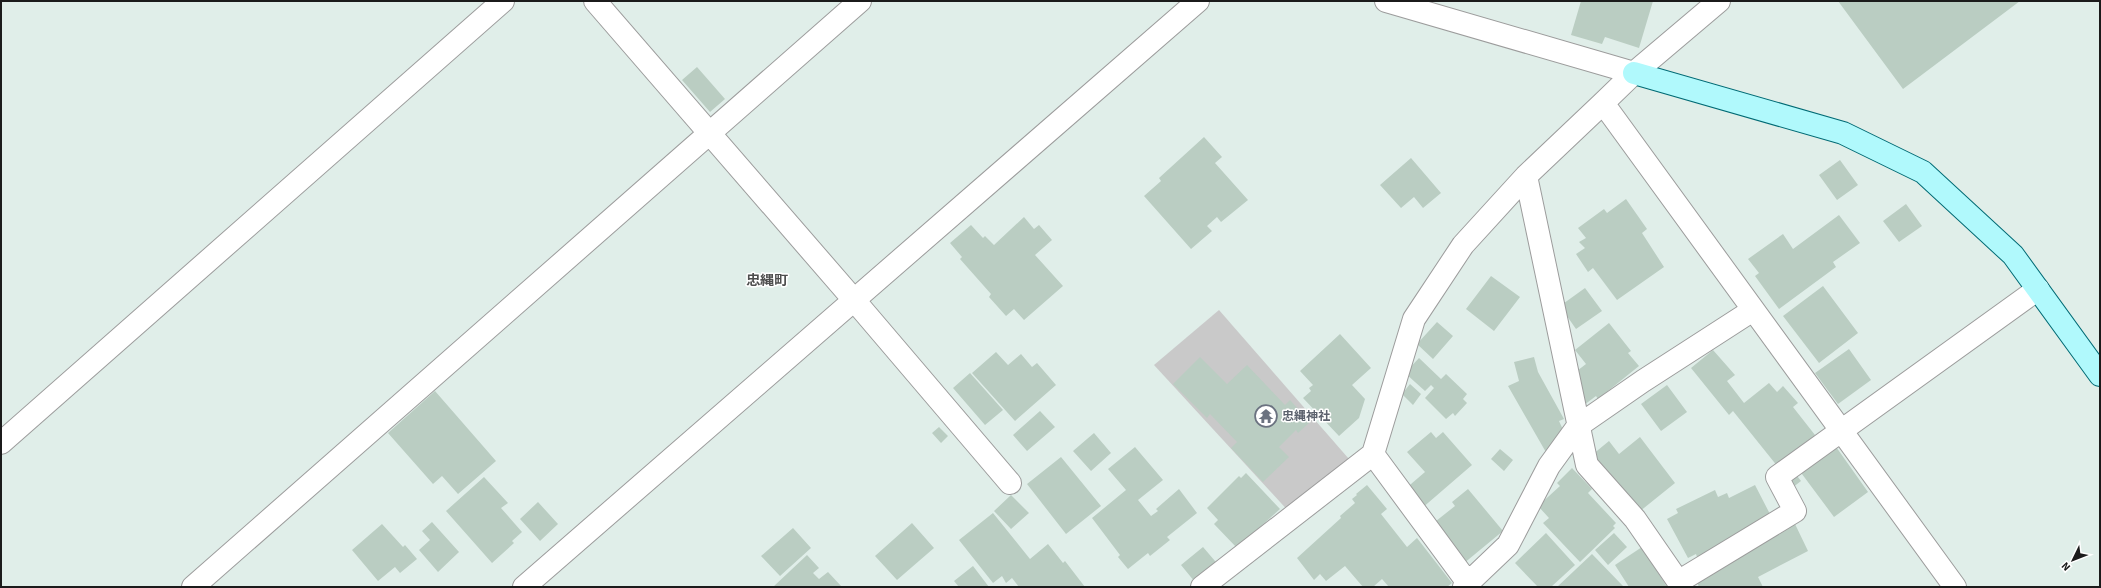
<svg xmlns="http://www.w3.org/2000/svg" width="2101" height="588" font-family="'Source Sans 3','Noto Sans JP',sans-serif">
<style>
.religious{fill:#c9c9c9}
.building{fill:#bacdc2}
.lines{fill:none;stroke-linecap:round;stroke-linejoin:round}
.street-casing{stroke:#9c9c9c;stroke-width:24}
.secondary-casing{stroke:#006a74;stroke-width:24}
.street{stroke:#fff;stroke-width:22}
.secondary{stroke:#b0f9fc;stroke-width:22}
.labels{text-anchor:middle;stroke-width:3;stroke-linejoin:round;paint-order:stroke}
.worship-label{font-size:12px;font-weight:bold;fill:#5b616d;stroke:#fff;text-anchor:start}
.quarter-label{font-size:14px;font-weight:bold;fill:#4e4e4e;stroke:#fff}
</style>
<rect width="100%" height="100%" fill="#e0eee9"/>
<!-- religious -->
<path class="religious" d="M 1219,310 L 1349,459 L 1292,515 L 1154,365 Z"/>
<!-- building -->
<path class="building" d="M 1581,1 L 1653,1 L 1639,48 L 1605,37 L 1602,44 L 1571,35 Z
M 1838,1 L 2020,1 L 1903,89 Z
M 697,67 L 725,99 L 710,112 L 682,80 Z
M 1204,137 L 1222,157 L 1215,163 L 1248,200 L 1221,222 L 1217,217 L 1207,226 L 1212,231 L 1191,249 L 1144,196 L 1161,181 L 1159,178 Z
M 1411,158 L 1441,193 L 1423,208 L 1414,197 L 1401,208 L 1380,185 Z
M 1840,160 L 1858,185 L 1837,200 L 1819,175 Z
M 1626,199 L 1647,229 L 1642,233 L 1664,267 L 1617,300 L 1593,268 L 1588,272 L 1576,254 L 1585,248 L 1579,242 L 1586,238 L 1578,228 L 1604,209 L 1607,213 Z
M 1906,204 L 1922,226 L 1899,242 L 1883,221 Z
M 1839,215 L 1860,243 L 1833,262 L 1836,267 L 1779,309 L 1755,276 L 1759,273 L 1748,259 L 1783,234 L 1793,249 Z
M 1024,217 L 1034,229 L 1039,225 L 1052,240 L 1035,255 L 1063,286 L 1024,320 L 1014,309 L 1006,316 L 989,297 L 991,294 L 960,259 L 962,257 L 950,243 L 971,225 L 983,238 L 985,236 L 994,245 Z
M 1491,276 L 1520,297 L 1494,331 L 1466,309 Z
M 1823,286 L 1858,333 L 1819,363 L 1783,316 Z
M 1585,288 L 1602,311 L 1576,329 L 1560,306 Z
M 1437,322 L 1453,336 L 1433,359 L 1417,344 Z
M 1609,323 L 1631,351 L 1628,353 L 1639,366 L 1598,399 L 1596,396 L 1580,408 L 1573,374 L 1586,364 L 1575,350 Z
M 1340,334 L 1371,368 L 1352,385 L 1365,399 L 1359,418 L 1339,436 L 1303,398 L 1311,391 L 1309,388 L 1313,385 L 1300,371 Z
M 1849,349 L 1871,380 L 1838,404 L 1815,373 Z
M 1713,350 L 1735,375 L 1727,381 L 1744,403 L 1769,383 L 1777,392 L 1783,386 L 1798,403 L 1793,407 L 1815,435 L 1778,467 L 1733,411 L 1729,415 L 1691,368 Z
M 996,352 L 1008,365 L 1021,354 L 1032,367 L 1037,363 L 1056,385 L 1015,421 L 972,373 Z
M 1200,357 L 1227,384 L 1247,365 L 1285,405 L 1290,400 L 1310,422 L 1298,433 L 1296,430 L 1279,447 L 1289,457 L 1263,482 L 1231,448 L 1237,442 L 1210,414 L 1207,418 L 1173,384 Z
M 1534,357 L 1538,372 L 1564,419 L 1559,421 L 1565,434 L 1547,454 L 1508,386 L 1519,381 L 1514,362 Z
M 1419,358 L 1441,379 L 1446,374 L 1467,394 L 1463,399 L 1467,403 L 1455,416 L 1453,413 L 1446,419 L 1425,398 L 1434,388 L 1431,385 L 1425,391 L 1405,373 Z
M 970,373 L 1003,410 L 985,425 L 953,388 Z
M 1410,384 L 1421,394 L 1413,405 L 1402,394 Z
M 1667,385 L 1687,412 L 1661,431 L 1641,404 Z
M 435,391 L 496,461 L 458,494 L 442,476 L 433,484 L 388,433 Z
M 1040,411 L 1055,427 L 1027,451 L 1013,435 Z
M 939,427 L 948,436 L 941,443 L 932,433 Z
M 1431,432 L 1436,438 L 1443,432 L 1472,465 L 1421,509 L 1404,490 L 1425,472 L 1407,452 Z
M 1094,433 L 1111,453 L 1091,471 L 1073,451 Z
M 1640,437 L 1675,483 L 1639,512 L 1603,466 L 1601,468 L 1592,455 L 1609,441 L 1619,454 Z
M 1834,444 L 1868,492 L 1834,517 L 1799,470 Z
M 1135,447 L 1163,480 L 1138,500 L 1151,516 L 1158,511 L 1156,509 L 1179,489 L 1197,513 L 1167,537 L 1170,540 L 1150,556 L 1148,553 L 1128,569 L 1118,557 L 1120,555 L 1092,518 L 1126,490 L 1108,469 Z
M 1500,449 L 1513,460 L 1504,471 L 1491,459 Z
M 1061,457 L 1101,506 L 1066,534 L 1027,484 Z
M 1572,468 L 1592,489 L 1588,493 L 1616,523 L 1613,526 L 1615,528 L 1580,562 L 1543,523 L 1549,518 L 1538,506 L 1560,486 L 1557,483 Z
M 1794,472 L 1801,481 L 1792,488 L 1786,479 Z
M 1246,473 L 1280,509 L 1237,548 L 1214,524 L 1218,520 L 1207,508 L 1239,476 L 1241,478 Z
M 484,477 L 508,503 L 501,508 L 522,532 L 512,541 L 514,543 L 492,563 L 446,511 Z
M 1367,485 L 1387,509 L 1381,514 L 1407,547 L 1417,538 L 1452,583 L 1447,587 L 1389,587 L 1382,579 L 1373,587 L 1363,587 L 1345,566 L 1326,581 L 1320,574 L 1314,580 L 1297,558 L 1341,518 L 1340,516 L 1355,503 L 1352,499 L 1357,495 L 1356,494 Z
M 1755,485 L 1772,518 L 1697,557 L 1696,554 L 1688,558 L 1667,519 L 1678,513 L 1676,509 L 1715,490 L 1718,497 L 1727,493 L 1729,498 Z
M 1468,489 L 1503,531 L 1463,564 L 1431,525 L 1455,506 L 1452,502 Z
M 1011,495 L 1029,513 L 1011,529 L 994,511 Z
M 538,502 L 558,524 L 540,541 L 520,519 Z
M 993,513 L 1030,559 L 1048,544 L 1063,563 L 1065,561 L 1085,587 L 1019,587 L 1012,578 L 1006,583 L 1002,576 L 993,583 L 959,540 Z
M 432,522 L 459,552 L 438,572 L 419,550 L 430,540 L 422,531 Z
M 912,523 L 934,548 L 897,580 L 875,556 Z
M 382,524 L 403,547 L 405,545 L 417,559 L 400,573 L 395,567 L 378,581 L 352,550 Z
M 1795,524 L 1808,551 L 1758,577 L 1763,587 L 1699,587 L 1696,580 L 1734,555 Z
M 793,528 L 811,548 L 780,576 L 761,556 Z
M 1546,533 L 1575,565 L 1551,587 L 1538,587 L 1515,563 Z
M 1614,533 L 1627,547 L 1608,565 L 1595,550 Z
M 1203,547 L 1221,568 L 1199,587 L 1181,565 Z
M 1642,547 L 1667,587 L 1629,587 L 1615,565 Z
M 1592,554 L 1623,586 L 1557,587 Z
M 807,555 L 819,568 L 813,573 L 819,579 L 828,572 L 842,587 L 773,587 Z
M 973,566 L 989,587 L 959,587 L 954,581 Z"/>
<g class="lines">
<!-- street casing -->
<g class="street-casing">
<path id="street" d="M 595,1 L 854,300 L 1010,483
M 1386,1 L 1634,73
M 1603,103 L 1955,587
M 1526,176 L 1587,465 L 1635,519 L 1682,587
M 1,443 L 503,1
M 1373,454 L 1468,583
M 1678,582 L 1795,511 L 1777,477 L 2038,289
M 193,587 L 860,1
M 524,587 L 1198,1
M 1202,587 L 1373,454 L 1414,319 L 1463,245 L 1526,176 L 1603,103 L 1634,73 L 1719,1
M 1464,587 L 1508,545 L 1549,466 L 1578,426 L 1643,381 L 1753,310"/>
</g>
<!-- secondary casing -->
<g class="secondary-casing">
<path id="secondary" d="M 1634,73 L 1843,133 L 1923,172 L 2013,255 L 2100,375"/>
</g>
<!-- street -->
<use href="#street" class="street"/>
<!-- secondary -->
<use href="#secondary" class="secondary"/>
</g>
<!-- icons -->
<defs>
<g id="temple-ring" transform="scale(1.15)"><circle r="9.5" fill="#fff" stroke="#6b7280" stroke-width="1.5"/><path d="M0-6L5-2H3V0L6.5 2.5H4V6H1.5V3h-3V6H-4V2.5H-6.5L-3 0V-2H-5Z" fill="#6b7280"/></g>
</defs>
<g fill-rule="evenodd">
<use href="#temple-ring" x="1266" y="416"/>
</g>
<g class="labels">
<!-- worship labels -->
<g class="worship-label">
<text x="1282" y="420">忠縄神社</text>
</g>
<!-- quarter labels -->
<g class="quarter-label">
<text x="767" y="285">忠縄町</text>
</g>
</g>
<!-- border -->
<rect width="2101" height="588" fill="none" stroke="#1b1b1b" stroke-width="4"/>
<!-- north arrow -->
<g transform="translate(2073 560) rotate(227)" stroke="#ffffff" stroke-width="3" paint-order="stroke">
<path d="M0-3L7 15L0 10L-7 15Z" fill="#1b1b1b"/>
<text y="-6" font-size="11" font-weight="bold" text-anchor="middle" fill="#1b1b1b">N</text>
</g>
</svg>
